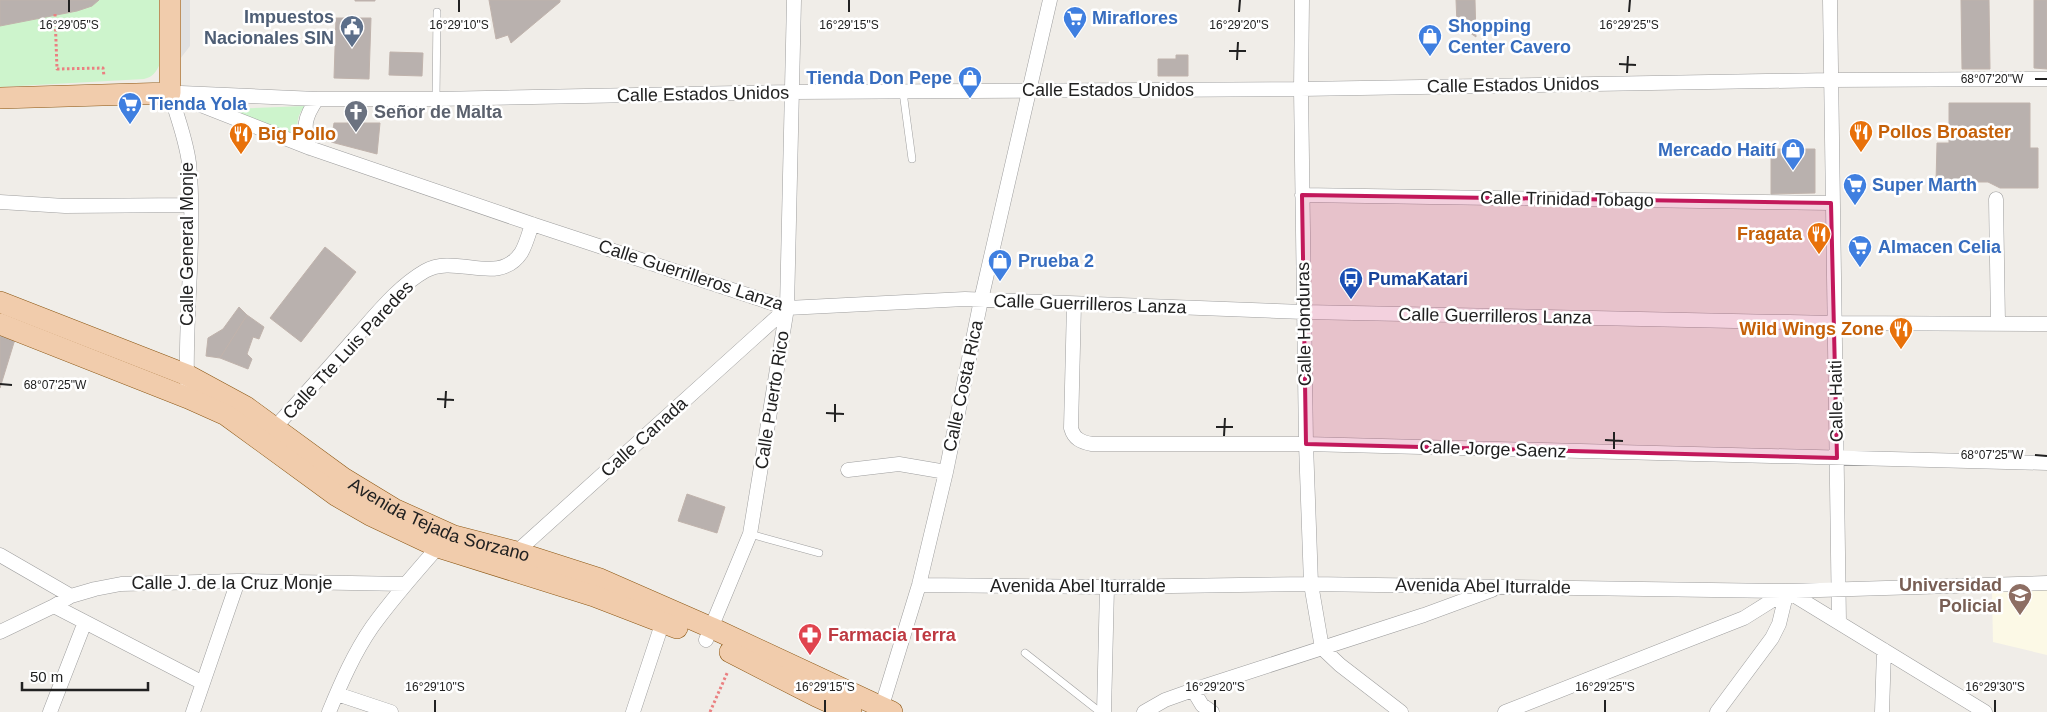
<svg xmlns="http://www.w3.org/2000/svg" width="2047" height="712" font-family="Arial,sans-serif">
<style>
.education{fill:#fcf9e6}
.park{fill:#cdf4cc}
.parking{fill:#e1e1e1}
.building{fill:#b9b1ae;stroke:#c0b3ac}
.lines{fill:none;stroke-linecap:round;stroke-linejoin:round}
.service-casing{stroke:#9e9e9e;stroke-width:8}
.minor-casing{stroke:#9e9e9e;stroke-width:15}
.primary-casing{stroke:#8b5612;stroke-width:22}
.path{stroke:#ea8081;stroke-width:3;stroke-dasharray:2.5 2.5;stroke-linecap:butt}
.service{stroke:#fff;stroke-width:7}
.minor{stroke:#fff;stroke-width:14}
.primary{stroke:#f1ccac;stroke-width:21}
.marked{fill:#c2185b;fill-opacity:0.2;stroke:#c2185b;stroke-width:4;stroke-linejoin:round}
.ticks{fill:none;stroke:#212121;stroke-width:2}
.labels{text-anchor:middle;stroke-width:5;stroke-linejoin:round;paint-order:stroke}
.service-label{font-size:18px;font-weight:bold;fill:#4e5e75;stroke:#fff;text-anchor:end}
.shop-label{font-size:18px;font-weight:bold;fill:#366cbe;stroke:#fff;text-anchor:start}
.street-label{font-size:18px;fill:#212121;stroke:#fff}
.worship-label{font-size:18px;font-weight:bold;fill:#5b616d;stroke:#fff;text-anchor:start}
.food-label{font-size:18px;font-weight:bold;fill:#c56008;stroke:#fff;text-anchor:start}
.transit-label{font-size:18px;font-weight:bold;fill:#164399;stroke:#fff;text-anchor:start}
.education-label{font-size:18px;font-weight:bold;fill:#785e54;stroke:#fff;text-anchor:end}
.health-label{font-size:18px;font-weight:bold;fill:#be3a42;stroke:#fff;text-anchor:start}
.ticks-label{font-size:12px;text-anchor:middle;fill:#212121;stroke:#fff;stroke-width:5;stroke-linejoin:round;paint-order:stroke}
</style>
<rect width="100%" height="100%" fill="#f0ede8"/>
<!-- education -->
<path class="education" d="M 2047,589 L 2047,655 L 1993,642 L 1992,590 Z"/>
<!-- park -->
<path class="park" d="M 0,0 L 159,0 L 160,64 C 156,72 153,77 144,79 L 0,87 Z
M 305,106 C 297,116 296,123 299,136 L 228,109 Z"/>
<!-- parking -->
<path class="parking" d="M 181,0 L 190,0 L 190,46 L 180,59 Z"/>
<!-- building -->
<path class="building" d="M 0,0 L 99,0 L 92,6 L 77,11 L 0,26 Z
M 355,0 L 375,0 L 375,1 L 355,1 Z
M 489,0 L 560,0 L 560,2 L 511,43 L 508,35 L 496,39 Z
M 1456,0 L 1475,0 L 1476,37 L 1457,24 Z
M 1961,0 L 1989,0 L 1990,69 L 1962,69 Z
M 2034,0 L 2047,0 L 2047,69 L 2034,68 Z
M 336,18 L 371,18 L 369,79 L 334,78 Z
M 390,52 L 423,53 L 422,76 L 389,75 Z
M 1176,55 L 1188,55 L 1188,76 L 1158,76 L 1158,59 L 1176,59 Z
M 1949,103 L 2030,103 L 2030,148 L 2038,148 L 2038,188 L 2000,188 L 1988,182 L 1936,182 L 1937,143 L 1949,143 Z
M 334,123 L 380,123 L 377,154 L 331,142 Z
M 1771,149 L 1815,149 L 1815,193 L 1771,194 Z
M 325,247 L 356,272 L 301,342 L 270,318 Z
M 239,307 L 247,315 L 220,358 L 206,356 L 208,338 L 223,329 Z
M 247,315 L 264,327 L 259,339 L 253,337 L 247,354 L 252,359 L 248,369 L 220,358 Z
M 0,331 L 16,336 L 0,388 Z
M 687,494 L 725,507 L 717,533 L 678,521 Z"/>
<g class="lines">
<!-- service casing -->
<g class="service-casing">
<path id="service" d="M 903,92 L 912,159
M 436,99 L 437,12
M 750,534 L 819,553
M 1025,653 L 1100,712"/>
</g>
<!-- minor casing -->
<g class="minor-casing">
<path id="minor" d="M 1302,0 L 1301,89 L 1306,444 L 1311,584 L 1322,648
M 1830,0 L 1839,622
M 170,93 L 310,148 L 532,224 L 787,308 L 965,299 L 1304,312 L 1834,323 L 2047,324
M 170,93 C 177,116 186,139 189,163 C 196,234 185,311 187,382
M 181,93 L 317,99 L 436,99 L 793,92 L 1301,89 L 1830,80 L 2047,79
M 310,148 C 303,126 304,118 317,99
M 1302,195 L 1831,203
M 1996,199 L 1998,323
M 0,202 L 65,206 L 190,205
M 1074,304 L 1071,428 C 1074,439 1081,442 1092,444 L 1306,444 L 2047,463
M 270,433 C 298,402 326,371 354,339 C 375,316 397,287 425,271 C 456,253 498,287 521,253 C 526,245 529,233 532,224
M 848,470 L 899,464 L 946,472
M 0,555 L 71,596
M 511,557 L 787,308
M 919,585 L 1107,587 L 1311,584 L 1787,591 L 2047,583
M 1787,591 L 1985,712
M 54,606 L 203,683
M 0,632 L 54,606 L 71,596 L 95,589 L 121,584 L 238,581 L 406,584
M 706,640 L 750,534 L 787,308 L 794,0
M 1322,648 L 1340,665 L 1401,712
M 1193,690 L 1202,705 L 1212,712
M 337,694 L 391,712
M 50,712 L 85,622
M 193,712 L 238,581
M 329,712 C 341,683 354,653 372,627 C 392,599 415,573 438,547 L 444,543
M 633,712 L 665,615
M 880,712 L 919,585 L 946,472 L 981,300 L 1050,0
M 1104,712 L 1107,587
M 1144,712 L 1165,700 L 1193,690 L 1424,615 L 1492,590
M 1505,712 L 1744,618 L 1787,591
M 1717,712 L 1772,638 L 1779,624 L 1787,591
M 1882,712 L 1884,650"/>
</g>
<!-- primary casing -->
<g class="primary-casing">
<g id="primary">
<path d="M 0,98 L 170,93 L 170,0"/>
<path id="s1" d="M 0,302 L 187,375 L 246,407 L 343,478 L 394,509 L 454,536 L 516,552 L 600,579 L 712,628 L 892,712"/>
<path d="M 0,324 L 188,398 L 226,415 L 337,496 L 370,515 L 438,547 L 594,596 L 677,628"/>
<path d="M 730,652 L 816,696 L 851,712"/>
</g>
</g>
<!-- path -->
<path class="path" d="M 55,14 L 57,69 L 103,68 L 104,76
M 710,712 L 728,671"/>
<!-- service -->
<use href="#service" class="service"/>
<!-- minor -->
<use href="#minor" class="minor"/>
<!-- primary -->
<use href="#primary" class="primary"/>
</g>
<!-- marked area -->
<path class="marked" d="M 1302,195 L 1831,203 L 1837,458 L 1306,444 Z"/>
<!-- ticks -->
<path class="ticks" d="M 69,12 L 69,0M 459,12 L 459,0M 849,12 L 849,0M 1239,12 L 1240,0M 1629,12 L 1630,0M 1229,51 L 1246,51M 1237,60 L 1238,42M 1619,64 L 1636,65M 1627,73 L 1628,56M 2035,79 L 2047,79M 0,384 L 12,385M 437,399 L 454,400M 445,408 L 446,391M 826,413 L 844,414M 835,422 L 835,404M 1216,427 L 1233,427M 1224,436 L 1225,418M 1605,440 L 1623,441M 1614,449 L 1614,432M 2035,455 L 2047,456M 435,712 L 435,700M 825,712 L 825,700M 1215,712 L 1215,700M 1605,712 L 1605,700M 1995,712 L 1995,700"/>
<!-- icons -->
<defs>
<g id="supermarket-pin" transform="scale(1.25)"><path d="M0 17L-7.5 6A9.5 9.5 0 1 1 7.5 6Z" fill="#3f7fe0" stroke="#fff"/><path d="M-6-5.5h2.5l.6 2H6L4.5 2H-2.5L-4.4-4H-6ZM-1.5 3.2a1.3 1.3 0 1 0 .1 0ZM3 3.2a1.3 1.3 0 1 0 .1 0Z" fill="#fff"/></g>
<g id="civic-pin" transform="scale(1.25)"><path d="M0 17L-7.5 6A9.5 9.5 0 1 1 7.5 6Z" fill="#5c6f8a" stroke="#fff"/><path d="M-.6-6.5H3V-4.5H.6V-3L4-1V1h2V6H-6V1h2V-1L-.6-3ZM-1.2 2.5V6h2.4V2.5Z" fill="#fff"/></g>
<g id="shop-pin" transform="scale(1.25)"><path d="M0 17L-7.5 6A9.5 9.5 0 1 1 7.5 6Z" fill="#3f7fe0" stroke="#fff"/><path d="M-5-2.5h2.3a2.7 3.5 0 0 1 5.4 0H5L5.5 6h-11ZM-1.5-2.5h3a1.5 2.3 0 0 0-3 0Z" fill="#fff"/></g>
<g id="church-pin" transform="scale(1.25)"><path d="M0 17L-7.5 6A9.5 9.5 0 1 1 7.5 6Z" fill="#6b7280" stroke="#fff"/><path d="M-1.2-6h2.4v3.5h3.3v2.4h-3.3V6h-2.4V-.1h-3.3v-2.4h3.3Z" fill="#fff"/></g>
<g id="restaurant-pin" transform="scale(1.25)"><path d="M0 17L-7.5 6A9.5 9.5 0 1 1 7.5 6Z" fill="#e8710a" stroke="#fff"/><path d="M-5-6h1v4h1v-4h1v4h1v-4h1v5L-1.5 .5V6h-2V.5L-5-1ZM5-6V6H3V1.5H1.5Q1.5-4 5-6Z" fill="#fff"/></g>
<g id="bus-pin" transform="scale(1.25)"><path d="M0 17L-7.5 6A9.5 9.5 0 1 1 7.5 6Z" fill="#1a4fb4" stroke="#fff"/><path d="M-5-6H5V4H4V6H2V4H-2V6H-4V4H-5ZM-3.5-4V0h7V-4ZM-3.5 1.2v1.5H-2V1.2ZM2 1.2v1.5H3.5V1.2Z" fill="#fff"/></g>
<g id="university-pin" transform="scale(1.25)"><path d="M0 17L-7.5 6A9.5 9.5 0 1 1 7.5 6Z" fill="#8d6e63" stroke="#fff"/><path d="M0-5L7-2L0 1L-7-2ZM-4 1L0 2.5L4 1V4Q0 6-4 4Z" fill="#fff"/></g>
<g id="pharmacy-pin" transform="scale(1.25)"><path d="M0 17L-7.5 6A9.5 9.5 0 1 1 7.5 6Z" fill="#e0444e" stroke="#fff"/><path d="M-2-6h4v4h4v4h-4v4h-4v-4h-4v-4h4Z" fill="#fff"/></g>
</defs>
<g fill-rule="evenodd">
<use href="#supermarket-pin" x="1075" y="18"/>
<use href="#civic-pin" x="352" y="27"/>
<use href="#shop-pin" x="1430" y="36"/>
<use href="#shop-pin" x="970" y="78"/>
<use href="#supermarket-pin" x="130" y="104"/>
<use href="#church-pin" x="356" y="112"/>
<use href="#restaurant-pin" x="1861" y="132"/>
<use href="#restaurant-pin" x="241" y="134"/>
<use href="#shop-pin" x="1793" y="150"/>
<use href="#supermarket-pin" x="1855" y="185"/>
<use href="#restaurant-pin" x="1819" y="234"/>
<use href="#supermarket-pin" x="1860" y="247"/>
<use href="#shop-pin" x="1000" y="261"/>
<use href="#bus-pin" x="1351" y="279"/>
<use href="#restaurant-pin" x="1901" y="329"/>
<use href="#university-pin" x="2020" y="595"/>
<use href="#pharmacy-pin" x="810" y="635"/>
</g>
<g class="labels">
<!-- service labels -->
<g class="service-label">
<text x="334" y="23">Impuestos<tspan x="334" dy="21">Nacionales SIN</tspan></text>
</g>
<!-- shop labels -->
<g class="shop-label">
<text x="1092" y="24">Miraflores</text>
<text x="1448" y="32">Shopping<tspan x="1448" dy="21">Center Cavero</tspan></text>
<text x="952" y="84" text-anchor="end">Tienda Don Pepe</text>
<text x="148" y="110">Tienda Yola</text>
<text x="1776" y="156" text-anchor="end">Mercado Haití</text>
<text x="1872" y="191">Super Marth</text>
<text x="1878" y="253">Almacen Celia</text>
<text x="1018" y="267">Prueba 2</text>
</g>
<!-- street labels -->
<g class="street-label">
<text transform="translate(1513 85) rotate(-1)" y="6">Calle Estados Unidos</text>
<text x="1108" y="96">Calle Estados Unidos</text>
<text transform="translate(703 94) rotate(-1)" y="6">Calle Estados Unidos</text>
<text transform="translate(1567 199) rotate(1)" y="6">Calle Trinidad Tobago</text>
<text transform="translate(187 244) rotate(-90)" y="6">Calle General Monje</text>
<text transform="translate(691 275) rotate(18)" y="6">Calle Guerrilleros Lanza</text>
<text transform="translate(1090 304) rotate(2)" y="6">Calle Guerrilleros Lanza</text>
<text transform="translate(1495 316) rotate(1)" y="6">Calle Guerrilleros Lanza</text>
<text transform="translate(1304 324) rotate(-91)" y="6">Calle Honduras</text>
<text transform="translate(348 350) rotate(-47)" y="6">Calle Tte Luis Paredes</text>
<text transform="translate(963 386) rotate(-78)" y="6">Calle Costa Rica</text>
<text transform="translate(772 400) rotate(-81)" y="6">Calle Puerto Rico</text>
<text transform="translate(1836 401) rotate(-91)" y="6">Calle Haiti</text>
<text transform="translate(644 437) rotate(-42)" y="6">Calle Canada</text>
<text transform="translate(1493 449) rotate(2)" y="6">Calle Jorge Saenz</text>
<text dy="6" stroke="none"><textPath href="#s1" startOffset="494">Avenida Tejada Sorzano</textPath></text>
<text x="232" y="589">Calle J. de la Cruz Monje</text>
<text x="1078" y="592">Avenida Abel Iturralde</text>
<text transform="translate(1483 586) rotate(1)" y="6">Avenida Abel Iturralde</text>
</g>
<!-- worship labels -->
<g class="worship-label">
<text x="374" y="118">Señor de Malta</text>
</g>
<!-- food labels -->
<g class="food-label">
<text x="1878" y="138">Pollos Broaster</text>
<text x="258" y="140">Big Pollo</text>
<text x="1802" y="240" text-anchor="end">Fragata</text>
<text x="1884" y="335" text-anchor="end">Wild Wings Zone</text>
</g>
<!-- transit labels -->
<g class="transit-label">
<text x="1368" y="285">PumaKatari</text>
</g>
<!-- education labels -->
<g class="education-label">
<text x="2002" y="591">Universidad<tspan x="2002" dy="21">Policial</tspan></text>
</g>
<!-- health labels -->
<g class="health-label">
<text x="828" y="641">Farmacia Terra</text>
</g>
</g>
<g class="ticks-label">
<text x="69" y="29">16°29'05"S</text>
<text x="459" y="29">16°29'10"S</text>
<text x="849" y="29">16°29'15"S</text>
<text x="1239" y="29">16°29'20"S</text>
<text x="1629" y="29">16°29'25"S</text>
<text x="1992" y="83">68°07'20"W</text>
<text x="55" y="389">68°07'25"W</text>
<text x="1992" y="459">68°07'25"W</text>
<text x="1995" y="691">16°29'30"S</text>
<text x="435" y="691">16°29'10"S</text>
<text x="825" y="691">16°29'15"S</text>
<text x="1215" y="691">16°29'20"S</text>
<text x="1605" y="691">16°29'25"S</text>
</g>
<!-- scale -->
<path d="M22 682v8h126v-8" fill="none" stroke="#212121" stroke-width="2.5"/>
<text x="30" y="682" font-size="15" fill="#212121" stroke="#ffffff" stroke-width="4" paint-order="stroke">50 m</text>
</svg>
